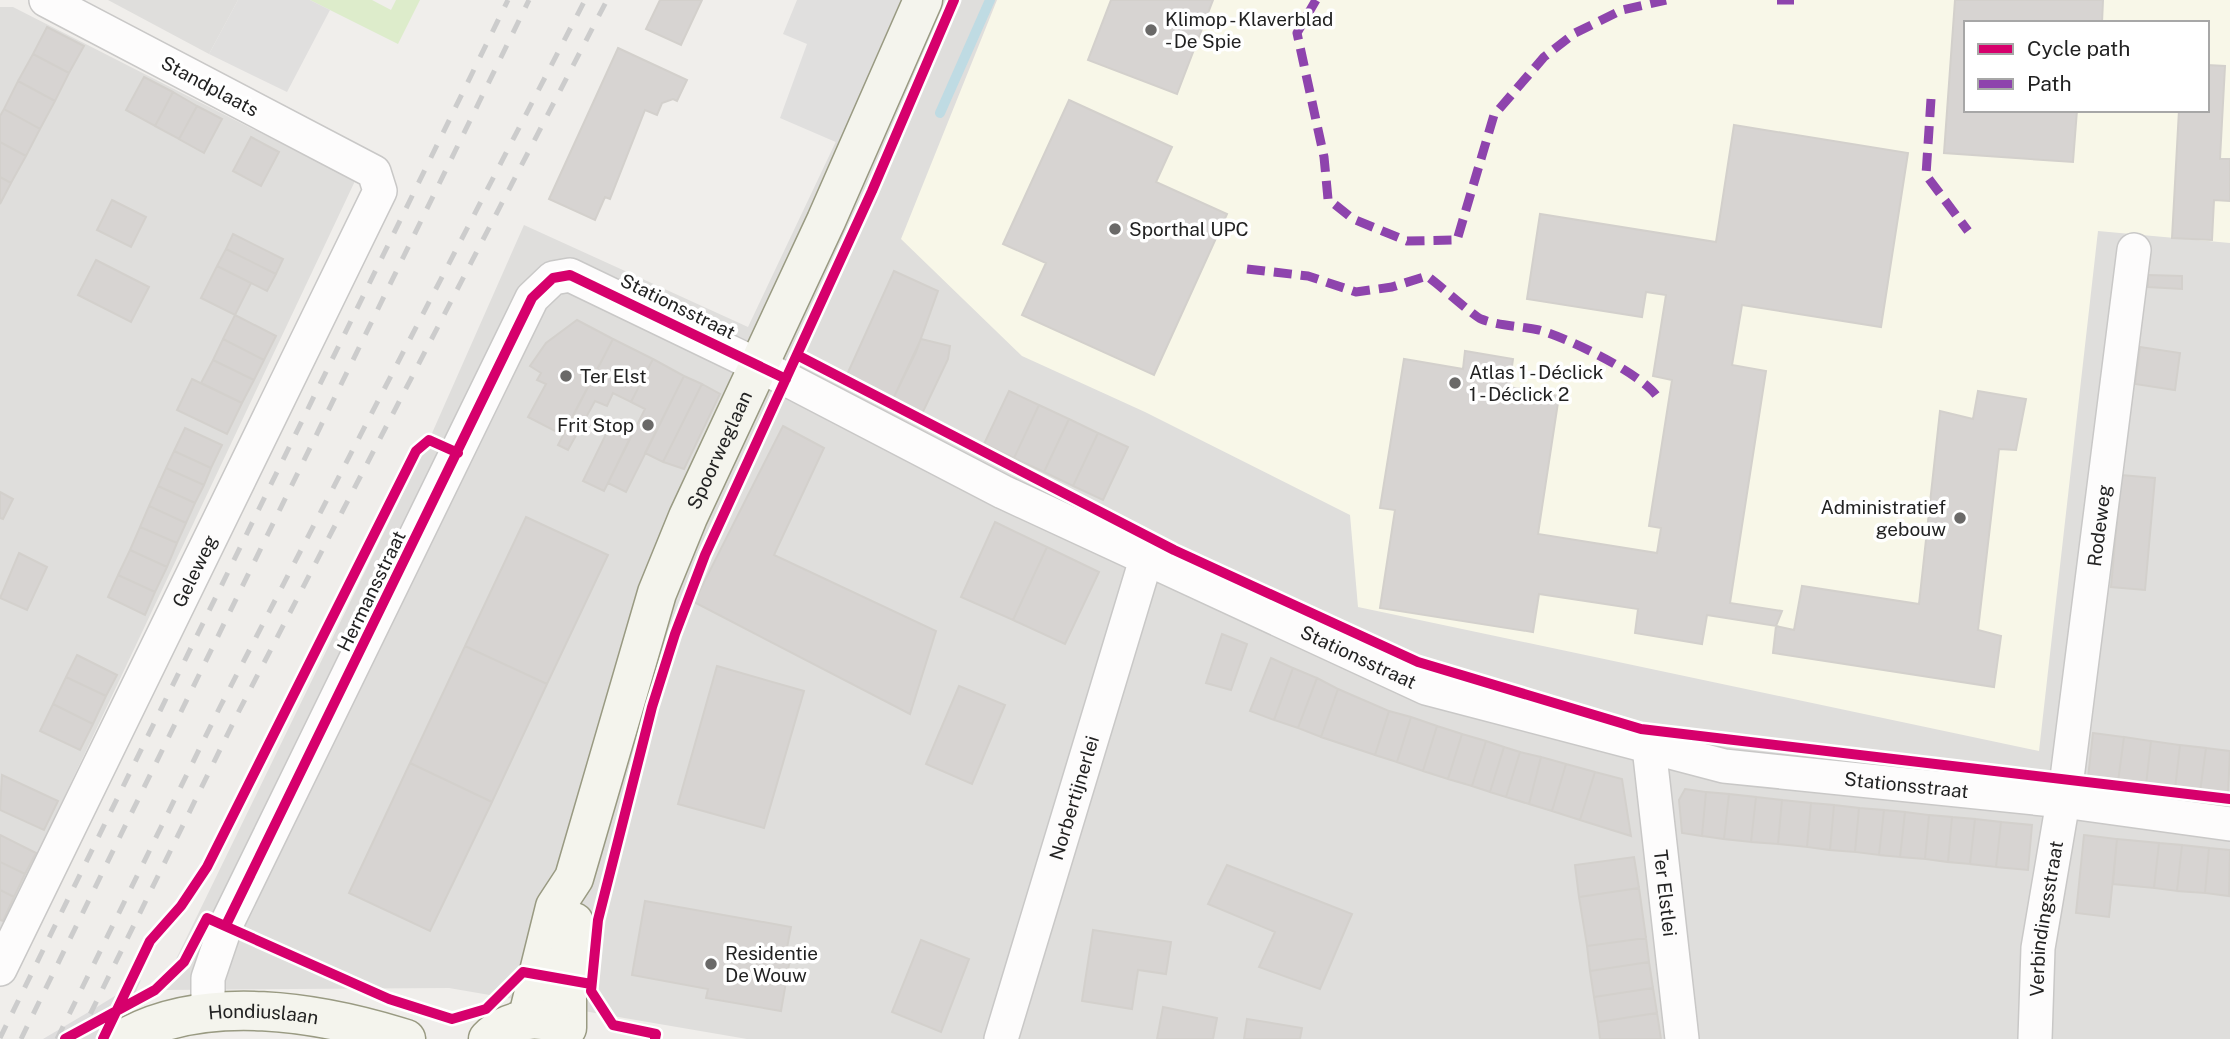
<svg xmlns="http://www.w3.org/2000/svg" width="2230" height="1039" font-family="'Public Sans',sans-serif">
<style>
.residential{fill:#dfdedc;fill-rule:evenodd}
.education{fill:#f8f7e8;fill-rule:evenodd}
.grass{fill:#ddeccb}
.parking{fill:#e0dfde}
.pier{fill:#dedddd}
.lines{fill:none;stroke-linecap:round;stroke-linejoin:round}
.stream{stroke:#bfdbe3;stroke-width:10}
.building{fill:#d7d4d2;stroke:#d3d0cc;stroke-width:2}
.street-casing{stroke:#c9c8c7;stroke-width:36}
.secondary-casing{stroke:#999a82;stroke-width:41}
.street{stroke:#fdfcfc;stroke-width:33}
.secondary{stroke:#f4f4ed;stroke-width:38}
.rail{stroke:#ccc;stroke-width:5;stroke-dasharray:14 14;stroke-linecap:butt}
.quiet{stroke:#8e44ad;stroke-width:9;stroke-dasharray:18 9;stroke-linecap:butt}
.cycleway-casing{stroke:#fff;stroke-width:15}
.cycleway{stroke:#d6006c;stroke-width:10}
.poi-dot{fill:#6a6968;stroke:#fff;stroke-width:2.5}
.labels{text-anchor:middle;stroke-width:7;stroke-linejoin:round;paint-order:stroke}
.poi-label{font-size:19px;fill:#222;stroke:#fff;text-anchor:start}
.street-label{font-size:19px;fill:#222;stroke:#fff}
</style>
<rect width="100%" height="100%" fill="#f0eeeb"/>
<!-- residential -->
<path class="residential" d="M 108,0 L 238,0 L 209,54 Z
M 903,0 L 2230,0 L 2230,1039 L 747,1039 L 449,988 L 161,990 L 429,440 L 524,225 L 748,327 ZM 1966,23 L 2207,23 L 2207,110 L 1966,110 Z
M 0,7 L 13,7 L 355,181 L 0,933 Z"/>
<!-- education -->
<path class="education" d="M 997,0 L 2230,0 L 2230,243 L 2098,231 L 2039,751 L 1358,607 L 1350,515 L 1145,412 L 1022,356 L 901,239 ZM 1966,23 L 2207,23 L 2207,110 L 1966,110 Z"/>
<!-- grass -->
<path class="grass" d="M 310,0 L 372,0 L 391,10 L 396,0 L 420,0 L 398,44 Z"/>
<!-- parking -->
<path class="parking" d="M 238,0 L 310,0 L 330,10 L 287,92 L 209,54 Z
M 797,0 L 901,0 L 838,143 L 780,118 L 807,44 L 783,34 Z"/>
<!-- pier -->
<path class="pier" d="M 141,980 L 115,1039 L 43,1039 L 92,1010 Z"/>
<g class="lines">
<!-- stream -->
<path class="stream" d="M 940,113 L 990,0"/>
</g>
<!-- building -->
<path class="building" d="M 660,0 L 702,0 L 681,45 L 646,29 Z
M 1111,0 L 1213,0 L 1177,94 L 1088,60 Z
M 1955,0 L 2103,0 L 2102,23 L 1966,23 L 1966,110 L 2077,110 L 2073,162 L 1944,153 Z
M 47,27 L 84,46 L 69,73 L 33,54 Z
M 618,48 L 687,80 L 677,101 L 673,99 L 662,103 L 657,115 L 645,110 L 610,199 L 605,197 L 595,220 L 549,199 Z
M 33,54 L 69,73 L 55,101 L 18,81 Z
M 2207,65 L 2225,66 L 2220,159 L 2230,159 L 2230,201 L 2214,200 L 2212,240 L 2172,238 L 2179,110 L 2207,110 Z
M 144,77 L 173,92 L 155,126 L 126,110 Z
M 18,81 L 55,101 L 40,129 L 4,109 Z
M 173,92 L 197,106 L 179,139 L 155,126 Z
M 1069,100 L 1172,147 L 1156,182 L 1227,214 L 1154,375 L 1022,315 L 1046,263 L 1003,244 Z
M 197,106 L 222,119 L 204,153 L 179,139 Z
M 4,109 L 40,129 L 26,156 L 0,142 L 0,116 Z
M 1734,125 L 1908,153 L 1881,327 L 1742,305 L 1732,365 L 1766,371 L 1730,603 L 1782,611 L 1776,626 L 1707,615 L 1702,644 L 1635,633 L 1638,609 L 1539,594 L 1533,632 L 1380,608 L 1395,510 L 1380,508 L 1404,359 L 1463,369 L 1465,351 L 1513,359 L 1509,387 L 1559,396 L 1538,534 L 1657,553 L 1661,528 L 1649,526 L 1672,380 L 1653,376 L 1666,295 L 1646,292 L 1642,317 L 1527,299 L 1540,214 L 1716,242 Z
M 251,137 L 279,152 L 261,186 L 233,171 Z
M 0,142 L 26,156 L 11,183 L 0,177 Z
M 0,177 L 11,183 L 0,204 Z
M 112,200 L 146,217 L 131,247 L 97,230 Z
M 233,234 L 283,259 L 276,274 L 226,249 Z
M 226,249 L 276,274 L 267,291 L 217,266 Z
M 96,260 L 149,287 L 131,322 L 78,295 Z
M 217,266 L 251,283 L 235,315 L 201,298 Z
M 894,271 L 938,291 L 916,352 L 892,401 L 845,379 Z
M 2148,275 L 2182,276 L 2182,289 L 2148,287 Z
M 235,315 L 276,336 L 264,360 L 223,339 Z
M 577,320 L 613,339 L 570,421 L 562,418 L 555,431 L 528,417 L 546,384 L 537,380 L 541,373 L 530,366 L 546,343 Z
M 223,339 L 264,360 L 254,380 L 213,360 Z
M 613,339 L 653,359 L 631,402 L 613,393 L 607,406 L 595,401 L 568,450 L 558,445 Z
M 921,339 L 950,346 L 948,359 L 921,416 L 892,401 Z
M 2140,347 L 2180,353 L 2175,390 L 2135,384 Z
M 653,359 L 684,376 L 626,492 L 608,483 L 645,409 L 631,402 Z
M 213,360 L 254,380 L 242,403 L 201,383 Z
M 684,376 L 702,384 L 663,462 L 645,453 Z
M 192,379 L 242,403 L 227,434 L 177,410 Z
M 702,384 L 720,394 L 684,469 L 663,462 Z
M 1009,391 L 1039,405 L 1014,458 L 984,444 Z
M 1978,391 L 2026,399 L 2016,450 L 1999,449 L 1978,630 L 2001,636 L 1994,687 L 1773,653 L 1776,626 L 1794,630 L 1802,586 L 1919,604 L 1940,411 L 1973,419 Z
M 1039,405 L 1069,419 L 1044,472 L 1014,458 Z
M 1069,419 L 1098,433 L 1073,486 L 1044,472 Z
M 783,426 L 824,448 L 774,555 L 936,631 L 910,714 L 694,602 Z
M 185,428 L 222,445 L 211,468 L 174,451 Z
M 608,430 L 629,440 L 604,491 L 583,481 Z
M 1098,433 L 1128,447 L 1103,500 L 1073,486 Z
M 174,451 L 211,468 L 204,485 L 166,468 Z
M 166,468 L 204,485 L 195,503 L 158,486 Z
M 2121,475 L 2155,478 L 2145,590 L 2111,587 Z
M 158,486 L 195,503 L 186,523 L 149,506 Z
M 0,492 L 13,499 L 3,519 L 0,518 Z
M 149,506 L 186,523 L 177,543 L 140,527 Z
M 526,517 L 608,555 L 547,684 L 465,646 Z
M 995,522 L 1047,547 L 1013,620 L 961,597 Z
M 140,527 L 177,543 L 167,567 L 130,550 Z
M 1047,547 L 1099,572 L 1065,644 L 1013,620 Z
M 130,550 L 167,567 L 155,592 L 118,575 Z
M 19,553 L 47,567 L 27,610 L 0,598 Z
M 118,575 L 155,592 L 145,615 L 108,597 Z
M 1222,634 L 1247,644 L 1231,690 L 1206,683 Z
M 465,646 L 547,684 L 492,802 L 410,763 Z
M 77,655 L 117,675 L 106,696 L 66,677 Z
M 1271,658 L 1293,668 L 1274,720 L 1250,711 Z
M 717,666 L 804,691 L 764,828 L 678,804 Z
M 1293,668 L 1317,678 L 1298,728 L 1274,720 Z
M 66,677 L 106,696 L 93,724 L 53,704 Z
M 1317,678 L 1338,689 L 1321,737 L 1298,728 Z
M 959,686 L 1005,705 L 972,784 L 926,764 Z
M 1338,689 L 1389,711 L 1375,755 L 1321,737 Z
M 53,704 L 93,724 L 80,750 L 40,731 Z
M 1389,711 L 1411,717 L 1397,762 L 1375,755 Z
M 1411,717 L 1437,726 L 1423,771 L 1397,762 Z
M 1437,726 L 1462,734 L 1448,779 L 1423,771 Z
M 2093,733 L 2124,737 L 2118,782 L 2088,778 Z
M 1462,734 L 1486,741 L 1472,786 L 1448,779 Z
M 2124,737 L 2151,741 L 2146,785 L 2118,782 Z
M 1486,741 L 1504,747 L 1490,792 L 1472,786 Z
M 2151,741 L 2180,745 L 2175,789 L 2146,785 Z
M 2180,745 L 2206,748 L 2200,792 L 2175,789 Z
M 1504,747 L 1520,752 L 1506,797 L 1490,792 Z
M 2206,748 L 2230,751 L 2228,795 L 2200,792 Z
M 1520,752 L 1541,757 L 1529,804 L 1506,797 Z
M 1541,757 L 1566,764 L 1552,811 L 1529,804 Z
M 410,763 L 492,802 L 430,931 L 349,893 Z
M 1566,764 L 1595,772 L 1580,820 L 1552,811 Z
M 1595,772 L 1622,779 L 1631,836 L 1580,820 Z
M 2,775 L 58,801 L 44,830 L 0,810 Z
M 1685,789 L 1706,792 L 1702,836 L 1682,833 L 1679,800 Z
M 1706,792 L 1729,794 L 1724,839 L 1702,836 Z
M 1729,794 L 1756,797 L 1751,842 L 1724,839 Z
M 1756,797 L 1782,800 L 1778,844 L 1751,842 Z
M 1782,800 L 1811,803 L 1807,847 L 1778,844 Z
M 1811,803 L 1834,805 L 1830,850 L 1807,847 Z
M 1834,805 L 1859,808 L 1855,852 L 1830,850 Z
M 1859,808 L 1884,810 L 1879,855 L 1855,852 Z
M 1884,810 L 1905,812 L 1900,857 L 1879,855 Z
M 1905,812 L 1929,815 L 1925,859 L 1900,857 Z
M 1929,815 L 1952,817 L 1948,862 L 1925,859 Z
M 1952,817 L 1975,819 L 1970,864 L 1948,862 Z
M 1975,819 L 2001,822 L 1996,867 L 1970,864 Z
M 2001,822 L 2032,825 L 2028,870 L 1996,867 Z
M 0,835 L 36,853 L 25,874 L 0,862 Z
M 2084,835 L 2117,839 L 2109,917 L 2076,913 Z
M 2117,839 L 2159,843 L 2154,888 L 2113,884 Z
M 2159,843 L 2182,845 L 2177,891 L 2154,888 Z
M 2182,845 L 2209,848 L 2205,893 L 2177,891 Z
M 2209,848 L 2230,850 L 2229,896 L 2205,893 Z
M 1634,857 L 1639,888 L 1579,897 L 1575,865 Z
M 0,862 L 25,874 L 14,897 L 0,890 Z
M 1227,865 L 1352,914 L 1320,989 L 1259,967 L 1275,932 L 1208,904 Z
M 1639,888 L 1646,938 L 1587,946 L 1579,897 Z
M 0,890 L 14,897 L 3,921 L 0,920 Z
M 645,901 L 791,927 L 786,953 L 791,953 L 781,1011 L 706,998 L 708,989 L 632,975 Z
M 1093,930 L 1171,942 L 1166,974 L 1138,970 L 1132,1009 L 1082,1001 Z
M 1646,938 L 1649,962 L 1590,971 L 1587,946 Z
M 921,940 L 969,959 L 941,1032 L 892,1012 Z
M 1649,962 L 1653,988 L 1594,997 L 1590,971 Z
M 1653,988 L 1657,1013 L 1598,1022 L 1594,997 Z
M 1163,1007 L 1217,1018 L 1213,1039 L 1157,1039 Z
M 1657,1013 L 1661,1039 L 1600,1039 L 1598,1022 Z
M 1247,1019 L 1302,1028 L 1300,1039 L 1244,1039 Z"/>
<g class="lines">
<!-- street casing -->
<g class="street-casing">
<g id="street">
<path id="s1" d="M 1649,747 L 1682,1039"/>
<path id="s2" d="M 0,969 L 380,191 L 374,172 L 46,0"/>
<path id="s3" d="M 208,1014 L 208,978 L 226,925 L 532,298 L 553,278 L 570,275 L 786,379 L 1003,492 L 1426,688 L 1724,766 L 2063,801 L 2230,824"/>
<path id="s4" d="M 1001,1039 L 1147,556"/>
<path id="s5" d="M 2035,1039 L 2038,948 L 2067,778 L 2134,250"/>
</g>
</g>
<!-- secondary casing -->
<g class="secondary-casing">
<g id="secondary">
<path id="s6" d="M 527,1020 L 555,907 L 574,878 L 657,593 L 688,517 L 826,221 L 923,0"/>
<path d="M 567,1028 L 567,980 L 574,922"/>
<path id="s7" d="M 123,1039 C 205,992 320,1012 406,1039"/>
<path d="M 488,1039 C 503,1023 530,1015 551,1022"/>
</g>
</g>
<!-- street -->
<use href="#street" class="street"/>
<!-- secondary -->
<use href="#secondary" class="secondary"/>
<!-- rail -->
<path class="rail" d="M 0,1038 L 508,0
M 21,1039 L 529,0
M 57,1039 L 220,707 L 585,0
M 78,1039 L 239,711 L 607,0"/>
<!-- quiet -->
<path class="quiet" d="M 1316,0 L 1297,33 L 1324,157 L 1328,199 L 1353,219 L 1407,241 L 1457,240 L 1494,115 L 1544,57 L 1575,33 L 1622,10 L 1666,0
M 1777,0 L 1794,0
M 1931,99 L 1926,175 L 1968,231
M 1247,269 L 1308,276 L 1356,292 L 1392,287 L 1427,276 C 1437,283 1475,317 1481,319 C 1499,326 1520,326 1539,330 C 1568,338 1638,372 1656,395"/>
<!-- cycleway casing -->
<g class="cycleway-casing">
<path id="cycleway" d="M 797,355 L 1174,550 L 1418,662 L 1641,729 L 2230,799
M 226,925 L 532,298 L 553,278 L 570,275 L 786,379
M 65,1039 L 155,990 L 184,962 L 207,918 L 389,999 L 452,1019 L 486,1009 L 523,972 L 591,984
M 103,1039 L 150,941 L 181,906 L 207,867 L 416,451 L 429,440 L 458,453
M 655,1039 L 656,1034 L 613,1025 L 591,991 L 598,920 L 652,707 L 675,634 L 705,555 L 872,191 L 954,0"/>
</g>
<!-- cycleway -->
<use href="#cycleway" class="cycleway"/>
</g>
<!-- markers -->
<g class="poi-dot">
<circle cx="1151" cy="30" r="7"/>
<circle cx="1115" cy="229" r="7"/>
<circle cx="566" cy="376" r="7"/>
<circle cx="1455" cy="383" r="7"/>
<circle cx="648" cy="425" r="7"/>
<circle cx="1960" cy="518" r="7"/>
<circle cx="711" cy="964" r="7"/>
</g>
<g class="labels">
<!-- poi labels -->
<g class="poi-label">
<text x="1165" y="26">Klimop - Klaverblad<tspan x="1165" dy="22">- De Spie</tspan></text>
<text x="1129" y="236">Sporthal UPC</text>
<text x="1469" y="379">Atlas 1 - Déclick<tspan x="1469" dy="22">1 - Déclick 2</tspan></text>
<text x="580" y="383">Ter Elst</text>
<text x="634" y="432" text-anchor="end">Frit Stop</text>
<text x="1946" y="514" text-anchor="end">Administratief<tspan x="1946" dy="22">gebouw</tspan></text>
<text x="725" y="960">Residentie<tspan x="725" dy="22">De Wouw</tspan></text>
</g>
<!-- street labels -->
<g class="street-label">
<text transform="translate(210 86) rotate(28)" y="7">Standplaats</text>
<text transform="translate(678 306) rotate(26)" y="7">Stationsstraat</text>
<text dy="7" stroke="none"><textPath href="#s6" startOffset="604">Spoorweglaan</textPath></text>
<text dy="7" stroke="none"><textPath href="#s5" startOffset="518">Rodeweg</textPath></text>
<text dy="7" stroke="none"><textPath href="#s2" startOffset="443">Geleweg</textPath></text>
<text transform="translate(371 591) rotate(-64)" y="7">Hermansstraat</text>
<text dy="7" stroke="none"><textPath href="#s3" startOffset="1712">Stationsstraat</textPath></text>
<text dy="7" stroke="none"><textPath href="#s3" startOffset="2278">Stationsstraat</textPath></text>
<text dy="7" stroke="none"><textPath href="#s4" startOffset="252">Norbertijnerlei</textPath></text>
<text dy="7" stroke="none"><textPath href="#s1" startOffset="147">Ter Elstlei</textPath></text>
<text dy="7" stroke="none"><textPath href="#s5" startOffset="121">Verbindingsstraat</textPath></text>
<text dy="7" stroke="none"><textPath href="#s7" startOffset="145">Hondiuslaan</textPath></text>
</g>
</g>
<!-- legend -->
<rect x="1964" y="21" width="245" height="91" fill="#ffffff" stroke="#a7a7a7" stroke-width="2"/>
<rect x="1978" y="44" width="35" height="10" fill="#d6006c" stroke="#a7a7a7" stroke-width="2"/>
<text x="2027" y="56" font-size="21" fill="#222222">Cycle path</text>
<rect x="1978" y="79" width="35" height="10" fill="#8e44ad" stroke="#a7a7a7" stroke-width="2"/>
<text x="2027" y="91" font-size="21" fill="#222222">Path</text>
</svg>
